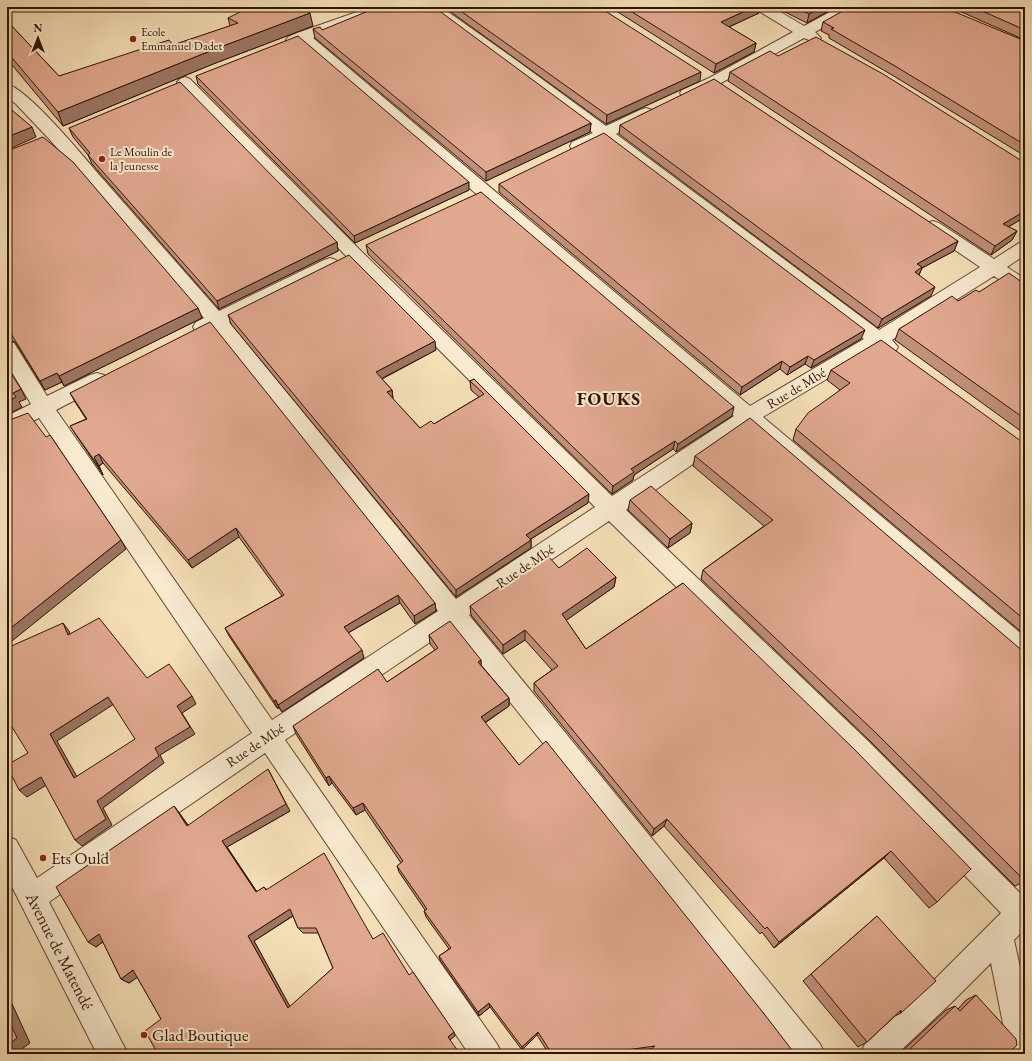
<svg xmlns="http://www.w3.org/2000/svg" width="1032" height="1061" font-family="'EB Garamond',serif">
<style>
.lines{fill:none;stroke-linecap:round;stroke-linejoin:round}
.minor-casing{stroke:#64452f;stroke-width:2}
.minor{fill:#f8ead0;fill-rule:evenodd}
.wall{fill:#c1907b;stroke:#331202;fill-rule:evenodd}
.shaded-wall{fill:#9d7664;stroke:#331202}
.building{fill:#e0a88f;stroke:#331202;fill-rule:evenodd}
.poi-dot{fill:#8f2418;stroke:#f8ead0;stroke-width:1.5}
.labels{text-anchor:middle;stroke-width:4;stroke-linejoin:round;paint-order:stroke}
.far-poi-label{font-size:12px;fill:#331202;stroke:#f8ead0;text-anchor:start}
.street-label{font-size:14px;fill:#331202;stroke:#f8ead0}
.near-poi-label{font-size:17px;fill:#331202;stroke:#f8ead0;text-anchor:start}
.near-street-label{font-size:17px;fill:#331202;stroke:#f8ead0}
.district-label{font-size:18px;font-weight:bold;letter-spacing:1px;fill:#331202;stroke:#f8ead0}
</style>
<rect width="100%" height="100%" fill="#f5dfb7"/>
<filter id="stains"><feTurbulence type="fractalNoise" baseFrequency=".005" numOctaves="4"/><feColorMatrix values="0 0 0 0 .2 0 0 0 0 .09 0 0 0 0 .02 0 0 0 .5 -.17"/></filter>
<radialGradient id="worn" r=".72"><stop offset=".6" stop-color="#630" stop-opacity="0"/><stop offset="1" stop-color="#630" stop-opacity=".3"/></radialGradient>
<g class="lines">
<!-- minor casing -->
<g class="minor-casing">
<path id="minor" d="M 371,7 L 391,7 L 389,10 L 313,38 L 750,406 L 864,339 L 603,140 C 593,145 583,152 572,150 L 570,146 L 572,142 L 593,133 L 425,7 L 441,7 L 516,60 L 606,126 L 640,110 L 646,108 L 652,110 L 654,113 L 652,116 L 616,134 L 879,330 L 980,267 L 927,231 L 924,227 L 927,223 L 933,221 L 939,223 L 994,259 L 1019,243 L 1025,241 L 1025,255 L 1007,267 L 1025,279 L 1025,294 L 1018,293 L 994,276 L 892,340 L 898,347 L 895,352 L 888,354 L 877,349 L 763,417 L 1025,637 L 1025,663 L 1017,660 L 747,427 L 626,510 L 868,741 L 1023,896 L 1025,895 L 1025,929 L 1014,940 L 1025,990 L 1025,1054 L 1009,1054 L 991,963 L 951,1003 L 897,1054 L 860,1054 L 865,1044 L 931,983 L 1001,913 L 850,757 L 609,521 L 469,615 L 820,1044 L 825,1054 L 791,1054 L 451,628 L 285,740 L 497,1044 L 502,1054 L 469,1054 L 265,753 L 49,902 L 128,1054 L 97,1054 L 7,877 L 7,836 L 16,840 L 37,878 L 252,733 L 39,418 L 7,433 L 7,416 L 31,404 L 7,364 L 7,341 L 14,343 L 47,396 L 90,375 L 97,373 L 104,375 L 107,380 L 104,385 L 56,410 L 272,720 L 438,611 L 213,330 L 203,334 L 196,332 L 193,327 L 196,322 L 204,318 L 51,141 L 16,104 L 7,97 L 7,84 C 29,90 85,158 102,178 C 141,222 180,267 219,311 L 324,260 L 330,258 L 336,260 L 339,264 L 336,268 L 229,322 L 456,599 L 595,507 L 347,257 L 180,85 L 177,82 L 180,79 L 185,77 L 190,79 L 359,249 L 612,496 L 734,416 L 300,42 L 293,44 L 288,43 L 286,40 L 288,37 L 297,33 Z
M 755,7 L 772,7 L 804,26 L 839,7 L 857,7 L 855,10 L 815,32 L 821,38 L 819,41 L 814,42 L 804,38 L 719,84 L 694,96 L 688,98 L 682,96 L 680,93 L 682,90 L 709,78 L 793,32 L 757,10 Z"/>
</g>
<!-- minor -->
<use href="#minor" class="minor"/>
</g>
<!-- wall -->
<path class="wall" d="M 444,7 L 599,7 L 700,81 L 606,124 Z
M 610,7 L 760,7 L 759,13 L 729,27 L 756,43 L 754,52 L 714,73 Z
M 775,7 L 836,7 L 807,23 Z
M 950,7 L 1025,7 L 1025,40 Z
M 228,18 L 313,26 L 213,64 L 63,126 L 7,59 L 7,21 L 59,76 L 173,45 L 230,26 Z
M 823,22 L 1025,41 L 1025,156 L 892,75 L 829,38 L 829,35 L 821,31 Z
M 313,29 L 322,30 L 591,123 L 590,132 L 486,181 L 315,38 Z
M 778,56 L 1022,161 L 1025,217 L 1008,227 L 1017,231 L 1012,240 L 991,255 L 728,81 L 730,72 Z
M 196,76 L 469,190 L 355,243 L 198,84 Z
M 620,125 L 958,241 L 954,251 L 922,268 L 919,275 L 931,296 L 878,328 L 619,134 Z
M 69,128 L 337,242 L 338,251 L 219,309 L 92,164 L 88,155 L 73,137 Z
M 7,151 L 198,308 L 202,318 L 64,386 L 62,382 L 45,390 L 15,342 L 7,340 Z
M 499,184 L 861,339 L 811,368 L 805,364 L 787,375 L 780,369 L 740,395 L 499,192 Z
M 366,245 L 732,416 L 676,452 L 673,449 L 634,475 L 633,480 L 612,494 L 368,254 Z
M 1023,283 L 1025,283 L 1025,434 L 895,340 L 899,329 L 958,301 L 979,292 Z
M 228,315 L 436,350 L 382,379 L 392,390 L 393,399 L 420,428 L 434,424 L 479,397 L 471,390 L 470,381 L 474,379 L 588,503 L 531,539 L 531,548 L 456,597 L 231,324 Z
M 831,370 L 1025,444 L 1025,635 L 793,440 L 796,429 L 840,390 L 827,380 Z
M 70,393 L 435,603 L 436,611 L 415,624 L 400,603 L 348,633 L 364,658 L 282,712 L 279,708 L 277,708 L 229,636 L 225,628 L 282,596 L 239,537 L 192,568 L 103,463 L 99,466 L 103,475 L 76,435 L 70,426 L 86,419 L 75,402 Z
M 695,456 L 1025,653 L 1025,881 L 1015,886 L 869,740 L 701,579 L 703,570 L 764,526 L 693,466 Z
M 630,500 L 692,523 L 690,533 L 668,548 L 628,510 Z
M 559,568 L 616,577 L 614,587 L 566,620 L 586,649 L 683,583 L 937,902 L 929,908 L 884,858 L 774,948 L 762,932 L 760,934 L 664,826 L 652,836 L 534,691 L 534,683 L 552,670 L 525,640 L 503,654 L 471,615 L 470,606 Z
M 429,635 L 481,660 L 481,665 L 509,698 L 509,706 L 485,723 L 519,765 L 765,1015 L 651,1049 L 617,1054 L 549,1054 L 537,1035 L 522,1050 L 490,1007 L 479,1016 L 440,960 L 439,956 L 449,949 L 426,917 L 424,911 L 425,910 L 399,872 L 397,866 L 401,863 L 365,810 L 356,815 L 332,783 L 329,786 L 296,734 L 293,726 L 387,682 L 435,650 L 430,644 Z
M 174,806 L 180,814 L 188,825 L 290,811 L 227,847 L 257,892 L 264,887 L 266,889 L 373,939 L 409,975 L 455,1036 L 161,1019 L 137,977 L 129,983 L 121,979 L 103,942 L 96,947 ZM 293,916 L 298,928 L 303,933 L 318,933 L 333,968 L 290,1007 L 254,941 Z
M 877,916 L 901,1013 L 895,1016 L 867,1042 L 858,1047 L 803,981 Z
M 976,995 L 1008,1054 L 900,1054 L 900,1053 L 946,1010 L 955,1006 L 958,1009 L 966,1000 Z"/>
<!-- shaded-wall -->
<path class="shaded-wall" d="M 754,7 L 760,7 L 759,13 L 720,31 L 721,22 Z
M 822,7 L 836,7 L 807,23 L 809,14 Z
M 310,13 L 313,26 L 213,64 L 63,126 L 58,112 L 210,51 Z
M 756,43 L 754,52 L 714,73 L 716,64 Z
M 701,72 L 700,81 L 606,124 L 607,115 Z
M 591,123 L 590,132 L 486,181 L 486,172 Z
M 32,127 L 36,137 L 7,150 L 7,137 Z
M 469,182 L 469,190 L 355,243 L 354,236 Z
M 1025,211 L 1025,217 L 998,233 L 1003,224 Z
M 1017,231 L 1012,240 L 991,255 L 995,246 Z
M 958,241 L 954,251 L 922,268 L 918,277 L 911,281 L 917,264 Z
M 337,242 L 338,251 L 219,309 L 217,301 Z
M 935,287 L 931,296 L 878,328 L 882,319 Z
M 198,308 L 202,318 L 64,386 L 59,376 Z
M 865,330 L 861,339 L 811,368 L 814,360 Z
M 435,341 L 436,350 L 377,381 L 376,372 Z
M 808,356 L 805,364 L 787,375 L 790,367 Z
M 782,361 L 780,369 L 740,395 L 742,387 Z
M 57,373 L 62,382 L 45,390 L 40,381 Z
M 21,389 L 26,399 L 19,402 L 22,407 L 7,415 L 7,402 L 13,393 Z
M 392,390 L 393,398 L 389,401 L 387,392 Z
M 734,407 L 732,416 L 676,452 L 678,444 Z
M 675,441 L 673,449 L 634,475 L 633,480 L 612,494 L 613,486 L 631,469 Z
M 99,454 L 103,463 L 99,466 L 103,475 L 94,457 Z
M 589,494 L 588,503 L 526,542 L 526,535 Z
M 692,523 L 690,533 L 668,548 L 670,539 Z
M 236,528 L 239,537 L 192,568 L 188,560 Z
M 121,540 L 126,549 L 7,645 L 7,631 Z
M 531,540 L 531,548 L 456,597 L 456,590 Z
M 616,577 L 614,587 L 561,624 L 562,614 Z
M 398,595 L 400,603 L 346,634 L 344,627 Z
M 435,603 L 436,611 L 415,624 L 414,616 Z
M 63,623 L 69,631 L 74,643 L 68,635 Z
M 525,630 L 525,640 L 503,654 L 503,645 Z
M 362,650 L 364,658 L 282,712 L 278,705 Z
M 481,660 L 481,668 L 478,662 Z
M 192,696 L 196,704 L 182,713 L 195,734 L 160,755 L 164,763 L 103,808 L 112,825 L 82,846 L 75,840 L 97,801 L 177,706 Z
M 108,697 L 114,704 L 57,741 L 81,784 L 74,778 L 50,734 Z
M 509,698 L 509,706 L 481,725 L 481,717 Z
M 276,700 L 279,708 L 277,708 L 274,701 Z
M 268,769 L 290,811 L 227,847 L 261,898 L 256,892 L 222,841 Z
M 329,776 L 332,783 L 329,786 L 326,778 Z
M 41,777 L 48,784 L 27,797 L 19,790 Z
M 363,803 L 365,810 L 356,815 L 353,808 Z
M 174,806 L 180,814 L 193,833 L 187,826 Z
M 667,819 L 664,826 L 652,836 L 654,829 Z
M 891,851 L 884,858 L 774,948 L 779,942 Z
M 290,909 L 294,915 L 254,941 L 293,1012 L 288,1008 L 248,936 Z
M 99,934 L 106,939 L 96,947 L 88,942 Z
M 133,970 L 141,975 L 129,983 L 121,979 Z
M 7,993 L 30,1043 L 15,1054 L 7,1054 Z
M 489,1003 L 490,1007 L 479,1016 L 478,1012 Z
M 454,1032 L 455,1036 L 450,1040 L 448,1037 Z
M 538,1032 L 537,1035 L 522,1050 L 522,1047 Z"/>
<!-- building -->
<path class="building" d="M 250,7 L 305,7 L 310,13 L 210,51 L 58,112 L 7,52 L 7,21 L 59,76 L 169,40 L 173,45 L 238,23 L 228,18 Z
M 378,7 L 434,7 L 591,123 L 486,172 L 313,29 L 320,27 L 322,30 Z
M 455,7 L 599,7 L 701,72 L 607,115 Z
M 624,7 L 754,7 L 721,22 L 756,43 L 716,64 Z
M 795,7 L 822,7 L 809,14 Z
M 850,7 L 943,7 L 1025,41 L 1025,145 L 895,66 L 831,29 L 834,28 L 823,22 Z
M 973,7 L 1025,7 L 1025,30 Z
M 298,36 L 469,182 L 354,236 L 196,76 Z
M 816,37 L 883,74 L 1022,161 L 1025,162 L 1025,211 L 1003,224 L 1017,231 L 995,246 L 730,72 L 770,51 L 778,56 Z
M 714,79 L 958,241 L 917,264 L 922,267 L 915,272 L 935,287 L 882,319 L 620,125 Z
M 180,82 L 337,242 L 217,301 L 88,155 L 90,153 L 69,128 Z
M 7,106 L 32,127 L 7,137 Z
M 604,133 L 865,330 L 814,360 L 808,356 L 790,367 L 782,361 L 742,387 L 499,184 Z
M 43,137 L 73,162 L 198,308 L 59,376 L 57,373 L 40,381 L 10,332 L 7,331 L 7,151 Z
M 481,192 L 734,407 L 678,444 L 675,441 L 631,469 L 634,472 L 613,486 L 366,245 Z
M 349,255 L 435,341 L 376,372 L 392,390 L 387,392 L 420,428 L 431,421 L 434,424 L 484,394 L 470,381 L 474,379 L 589,494 L 526,535 L 531,540 L 456,590 L 228,315 Z
M 1009,273 L 1023,283 L 1025,283 L 1025,419 L 899,329 L 952,296 L 958,301 L 976,290 L 979,292 Z
M 210,322 L 435,603 L 414,616 L 398,595 L 344,627 L 362,650 L 278,705 L 276,700 L 274,701 L 225,628 L 284,595 L 236,528 L 188,560 L 99,454 L 94,457 L 99,467 L 70,426 L 87,419 L 70,393 Z
M 881,340 L 1025,444 L 1025,620 L 796,429 L 808,413 L 850,383 L 831,370 Z
M 7,367 L 21,389 L 13,393 L 16,397 L 7,402 Z
M 28,413 L 46,437 L 50,435 L 121,540 L 7,631 L 7,421 Z
M 750,418 L 1025,653 L 1025,880 L 1024,880 L 875,732 L 703,570 L 773,520 L 695,456 Z
M 651,486 L 692,523 L 670,539 L 630,500 Z
M 587,548 L 616,577 L 562,614 L 586,649 L 683,583 L 855,750 L 971,869 L 937,902 L 891,851 L 779,942 L 767,927 L 765,929 L 667,819 L 654,829 L 534,683 L 558,666 L 525,630 L 503,645 L 470,606 L 547,555 L 559,568 Z
M 99,618 L 147,678 L 169,664 L 192,696 L 177,706 L 190,727 L 155,748 L 159,756 L 97,801 L 106,819 L 75,840 L 41,777 L 19,790 L 7,766 L 7,765 L 28,753 L 7,719 L 7,648 L 63,623 L 68,635 ZM 108,697 L 135,739 L 74,778 L 50,734 Z
M 450,621 L 481,660 L 478,662 L 509,698 L 481,717 L 519,765 L 546,741 L 765,1015 L 795,1054 L 645,1054 L 655,1046 L 597,1054 L 552,1054 L 538,1032 L 522,1047 L 489,1003 L 478,1012 L 439,956 L 451,948 L 424,911 L 427,909 L 397,866 L 403,861 L 363,803 L 353,808 L 329,776 L 326,778 L 293,726 L 378,669 L 387,682 L 438,648 L 429,635 Z
M 268,769 L 286,804 L 222,841 L 256,892 L 264,887 L 266,890 L 324,853 L 373,939 L 383,933 L 409,975 L 413,972 L 454,1032 L 448,1037 L 460,1054 L 158,1054 L 145,1031 L 161,1019 L 133,970 L 121,979 L 99,934 L 88,942 L 56,887 L 174,806 L 187,826 ZM 290,909 L 298,928 L 316,928 L 333,968 L 288,1008 L 248,936 Z
M 877,916 L 936,981 L 901,1013 L 901,1010 L 867,1042 L 811,974 Z
M 976,995 L 1016,1039 L 1017,1045 L 1008,1054 L 910,1054 L 909,1050 L 955,1006 L 960,1011 Z
M 7,1016 L 17,1038 L 7,1046 Z"/>
<!-- markers -->
<g class="poi-dot">
<circle cx="133" cy="39" r="4"/>
<circle cx="102" cy="159" r="4"/>
<circle cx="43" cy="858" r="4"/>
<circle cx="144" cy="1035" r="4"/>
</g>
<g class="labels">
<!-- far-poi labels -->
<g class="far-poi-label">
<text x="141" y="36">Ecole<tspan x="141" dy="14">Emmanuel Dadet</tspan></text>
<text x="110" y="156">Le Moulin de<tspan x="110" dy="14">la Jeunesse</tspan></text>
</g>
<!-- street labels -->
<g class="street-label">
<text transform="translate(796 388) rotate(-31)" y="5">Rue de Mbé</text>
<text transform="translate(525 566) rotate(-34)" y="5">Rue de Mbé</text>
<text transform="translate(255 745) rotate(-34)" y="5">Rue de Mbé</text>
</g>
<!-- near-poi labels -->
<g class="near-poi-label">
<text x="51" y="864">Ets Ould</text>
<text x="152" y="1041">Glad Boutique</text>
</g>
<!-- near-street labels -->
<g class="near-street-label">
<text transform="translate(60 951) rotate(63)" y="6">Avenue de Matendé</text>
</g>
<!-- district labels -->
<g class="district-label">
<text x="609" y="405">FOUKS</text>
</g>
</g>
<!-- margin -->
<rect width="1032" height="1061" fill="none" stroke="#f5dfb7" stroke-width="24"/>
<rect x="8" y="8" width="1016" height="1045" fill="none" stroke="#331202" stroke-width="2"/>
<rect x="12" y="12" width="1008" height="1037" fill="none" stroke="#331202"/>
<!-- north arrow -->
<g transform="translate(38 38)" stroke="#f8ead0" stroke-width="3" paint-order="stroke">
<path d="M0-3L7 15L0 10L-7 15Z" fill="#331202"/>
<text y="-6" font-size="11" font-weight="bold" text-anchor="middle" fill="#331202">N</text>
</g>
<rect width="100%" height="100%" filter="url(#stains)"/>
<rect width="100%" height="100%" fill="url(#worn)"/>
</svg>
